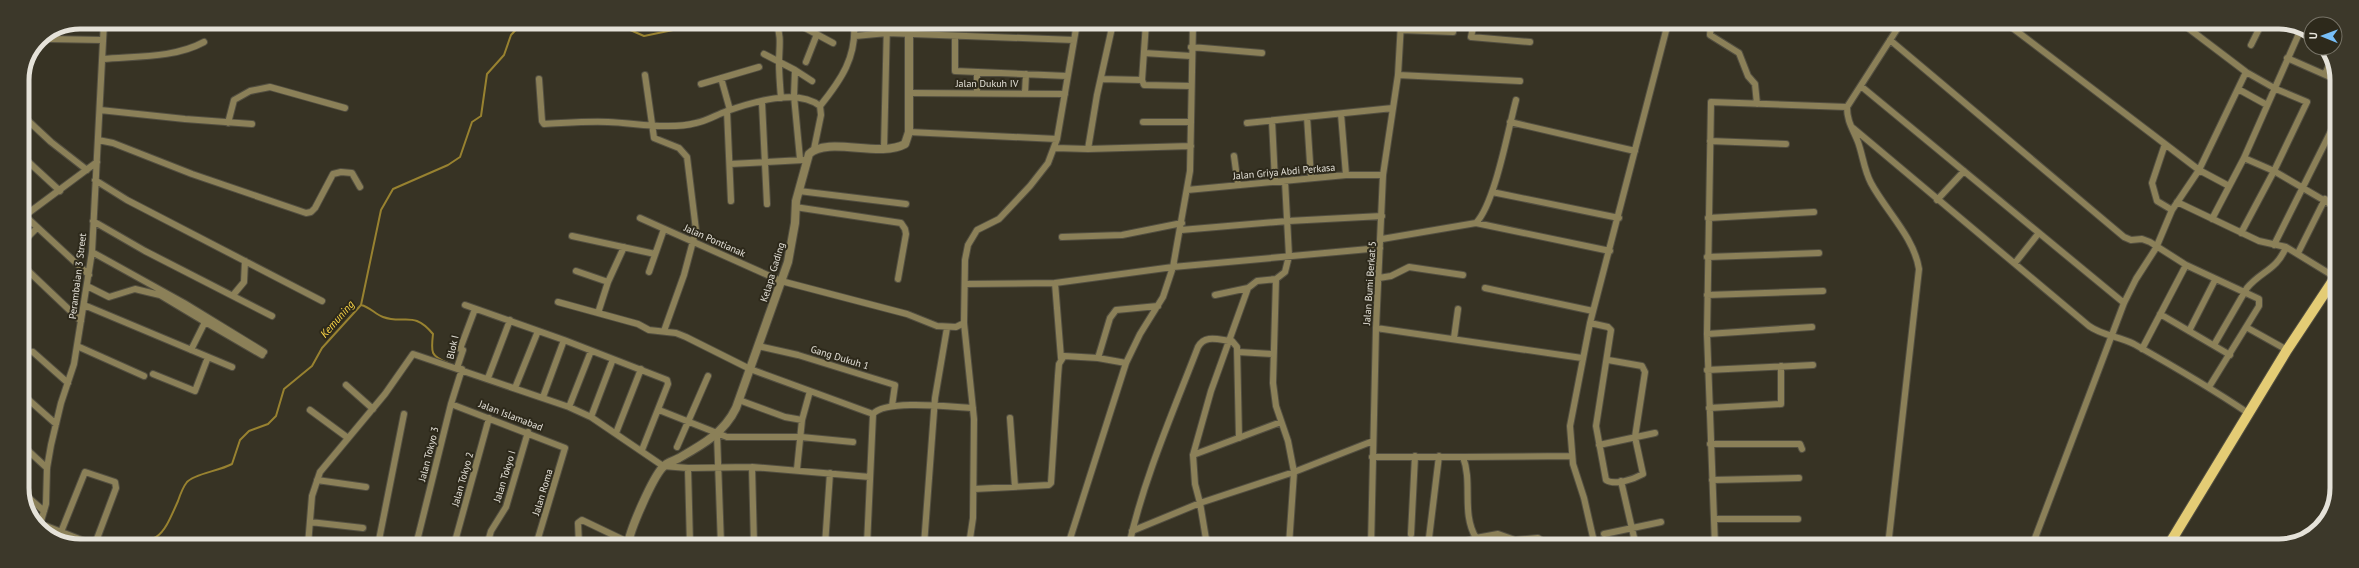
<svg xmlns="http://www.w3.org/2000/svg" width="2359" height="568" font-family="'PT Sans',sans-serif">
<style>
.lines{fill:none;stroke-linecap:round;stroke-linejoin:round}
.stream{stroke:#988230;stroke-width:2}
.minor-casing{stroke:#534f41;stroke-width:8}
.tertiary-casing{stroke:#534f41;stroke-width:10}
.primary-casing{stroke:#534f41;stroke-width:12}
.minor{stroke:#8b8058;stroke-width:6}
.tertiary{stroke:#8b8058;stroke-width:8}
.primary{stroke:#e4cc75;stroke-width:10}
.labels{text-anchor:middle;stroke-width:4;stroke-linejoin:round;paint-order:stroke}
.street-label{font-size:10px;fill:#e5e2d9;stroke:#2d291b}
.water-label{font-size:11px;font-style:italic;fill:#fdd747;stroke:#2d291b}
.rim{fill:none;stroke:#e5e2d9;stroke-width:5}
</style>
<rect width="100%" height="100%" fill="#373324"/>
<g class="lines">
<!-- stream -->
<path class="stream" d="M 612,22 L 644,36 L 673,30 L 681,22
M 361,305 C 370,307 375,314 383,317 C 405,325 413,310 433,334 C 431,352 430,356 448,363
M 108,545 L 115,538 C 159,543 160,542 178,501 C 180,495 183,487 187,482 C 194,474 219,471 232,464 L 240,440 L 249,431 L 268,424 L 276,416 L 284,389 L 312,366 L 322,348 L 361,305 L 381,210 L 393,189 L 448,165 L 460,157 L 472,122 L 481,116 L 487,74 L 504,55 L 511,35 L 523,22"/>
<!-- minor casing -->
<g class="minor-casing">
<path id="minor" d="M 776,22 C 782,37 779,48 779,63 C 779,74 780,86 781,98
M 794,22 L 833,43
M 1474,23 L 1471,37 L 1530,42
M 1711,23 L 1710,35 L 1739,53 L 1748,76 L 1755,84 L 1757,104
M 2006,23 L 2165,144 L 2152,183 L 2157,201 L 2172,210
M 2188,28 L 2246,72 L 2276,89 L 2307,102 L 2274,171 L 2241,233
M 1401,30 L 1453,32
M 855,36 L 887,33 L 1074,40
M 955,36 L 955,71 L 1067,76
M 48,39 L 103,40
M 1890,40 L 2124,237 L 2131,240 L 2142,239 L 2150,242 L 2186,265 L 2259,299 L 2259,306 L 2209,387
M 2251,45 L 2262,23
M 1191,47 L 1262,53
M 1144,53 L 1191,56
M 764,54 L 795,70 L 794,96 L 800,159
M 2287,58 L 2337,80
M 103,59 C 136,56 175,58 204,42
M 806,62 L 817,34
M 795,70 L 812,81
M 2325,74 L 2331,61
M 645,75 L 654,138 L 679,148 L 687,157 L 696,230 L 684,275 L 664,331
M 1398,75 L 1520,81
M 721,78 L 730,110
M 539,79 L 542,121 L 544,124 C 566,123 587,121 608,122 C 636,123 669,130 696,123 C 707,121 716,115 727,111 C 753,102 797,88 820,106 L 821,115 L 814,149
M 1101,79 L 1142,80 L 1144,85 L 1191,86
M 1142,80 L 1146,23
M 701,84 L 759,67
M 1862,87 L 2124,303
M 2238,89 L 2267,105
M 909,93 L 1065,94
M 977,93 L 977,73
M 1025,93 L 1026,74
M 762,103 L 767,204
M 820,106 C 841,80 857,57 854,22
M 100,110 L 185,119 L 252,124
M 727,111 L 731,201
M 1341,114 L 1346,175
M 22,115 L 51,142 L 87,170
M 1307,117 L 1311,178
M 1272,121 L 1275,181
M 1143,122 L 1191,122
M 1510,122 L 1635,151
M 228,123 L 234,100 L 250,91 L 270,87 L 345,108
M 1247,123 L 1393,108
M 1853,128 L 2089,326 C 2103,336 2119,336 2134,344 C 2173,366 2211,388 2248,413
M 909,132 L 1057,139 L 1077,23
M 98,140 L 113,143 L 192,174 L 306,213 L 311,212 L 315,208 L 333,174 L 341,172 L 352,173 L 360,187
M 1710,141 L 1786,144
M 2165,144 L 2199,170 L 2229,186
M 1055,148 L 1088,149 L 1191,146
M 884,149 L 887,22
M 1088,149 L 1097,95 L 1113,23
M 22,156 L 60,191
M 1234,156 L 1238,185
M 2244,158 L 2274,171 L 2337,208
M 730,164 L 803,160
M 95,180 L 127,200 L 322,301
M 1187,190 L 1346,175 L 1383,175
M 799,191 L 906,204
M 1492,192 L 1619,218
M 1937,200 L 1964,171
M 2177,202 L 2259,241 L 2286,247 L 2335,277
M 2332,205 L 2337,196
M 795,207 L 901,223 L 905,229 L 906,234 L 898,279
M 22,214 L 27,214 L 97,162
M 23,214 L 89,275
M 640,218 L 781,281 L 907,314 L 937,326 L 956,327 L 964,323
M 1708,218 L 1814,212
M 2212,219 L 2244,158 L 2301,29
M 93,221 L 145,251 L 272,316
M 1476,223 L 1610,251
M 1181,230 L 1288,221 L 1382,216
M 572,236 L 655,254
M 1062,237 L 1122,235 L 1182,223
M 1382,239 L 1476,223 C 1495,203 1508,130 1516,100
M 22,243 L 37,228
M 2274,245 L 2337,119
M 92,252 L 184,303 L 264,352
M 2298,253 L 2325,199
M 1707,257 L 1819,253
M 2015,263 L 2038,234
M 22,265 L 81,321
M 576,271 L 608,282
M 649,272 L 664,229
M 1379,278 L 1391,276 L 1409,267 L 1463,275
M 1276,279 L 1273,383 L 1276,406 L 1288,441 L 1294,472 L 1289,545
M 1055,283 L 1173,267 L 1380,248
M 965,284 L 1055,283 L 1061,358
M 87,286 L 109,297 L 135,289 L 160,295 L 205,322
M 1485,288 L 1593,311
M 234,294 L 244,282 L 245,261
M 1215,295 L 1248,288 L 1257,281 L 1276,279 L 1285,272 L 1289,256 L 1285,181
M 1707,295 L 1823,291
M 558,302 L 638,324 L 649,330 L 676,333 L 686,337 L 750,369 L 873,414 C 885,399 953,407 973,408
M 84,305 L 232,367
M 465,305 L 564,340 L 667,380 L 668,384 L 642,450
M 598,313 L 608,282 L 624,247
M 2160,314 L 2230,355
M 1590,323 L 1608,327 L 1611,330 L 1596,426 L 1606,480 C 1615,486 1634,479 1643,474 L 1635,437 L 1645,372 L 1642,366 L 1608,360
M 2246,327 L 2287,350
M 1376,328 L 1582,358
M 2189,331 L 2215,280
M 1707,334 L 1812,327
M 1454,338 L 1458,309
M 2214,345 L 2247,288 C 2261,271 2277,270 2286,247
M 77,346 L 144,376
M 758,346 L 798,355 L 895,385 L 892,406
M 2142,349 L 2186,265
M 191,350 L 205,322 L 262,355
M 33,352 L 68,383
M 1238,352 L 1273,354
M 1098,358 L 1110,318 L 1116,310 L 1158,306
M 457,368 L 463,350 L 460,349 L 475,309
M 1707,370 L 1813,365
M 153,374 L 195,391 L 208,357
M 488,378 L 510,320
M 346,385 L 373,409
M 515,388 L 538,331
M 22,394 L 56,424
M 543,397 L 564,340
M 739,400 L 785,417 L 802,420
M 451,404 L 565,448 L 536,545
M 569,407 L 591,351
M 1709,408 L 1781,404 L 1781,366
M 310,410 L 348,438
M 659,410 L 727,437 L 801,437 L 853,442
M 591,417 L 613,359
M 1010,418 L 1015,487
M 616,433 L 641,369
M 717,434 L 721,545
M 1710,444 L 1800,444 L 1802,449
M 22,445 L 47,468
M 1599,445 L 1655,433
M 677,447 L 708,376
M 1193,455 L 1281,422
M 1372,457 L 1463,457 C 1473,483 1461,513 1476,538 L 1498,534 L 1515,540 L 1538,538 L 1549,546
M 1463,457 L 1572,456
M 752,467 L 754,545
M 797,469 L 802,420 L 810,391
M 317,480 L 366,487
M 1712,480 L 1799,478
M 1621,481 L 1636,546
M 974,489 L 1049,485 L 1051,483 L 1058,376 L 1059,364 L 1064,356 L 1098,358 L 1126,363
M 22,492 L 44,511
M 1714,519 L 1798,519
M 310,522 L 363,528
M 41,524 L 92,544 L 95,544 L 116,488 L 115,482 L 85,472 L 61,532
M 39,528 L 46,504 L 47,468 L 51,445 L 61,403 L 74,364 L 92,252 L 104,22
M 1132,531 L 1200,503 L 1294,472 L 1373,441
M 1411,534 L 1415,456
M 1604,534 L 1661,522
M 1069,543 L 1079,545
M 2170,543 L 2191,546
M 308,545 L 312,496 L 320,472 L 385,394 L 413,354 L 569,407 L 591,417 L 663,466 L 688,468
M 378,545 L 404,414
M 416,545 L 451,404 L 462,369
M 454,545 L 489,418
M 487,545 L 491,531 L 506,507 L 528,432
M 579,545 L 578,523 L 582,520 L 628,542
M 690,545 L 688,468 L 752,467 L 870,477
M 825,545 L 830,473
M 867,545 L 873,414
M 924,545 L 935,398 L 947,328
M 969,545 L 973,518 L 974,419 L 964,323 L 965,260 L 968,245 L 977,230 L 999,219 L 1030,186 L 1048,163 L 1057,139
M 1068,545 L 1126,363 L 1140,334 L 1163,297 L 1173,267 L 1190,171 L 1193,23
M 1129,545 C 1144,478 1173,412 1198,347 C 1205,334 1219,340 1232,341 L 1237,347 L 1239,438
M 1207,545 L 1200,503 L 1195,484 L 1193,455 L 1211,391 L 1248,288
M 1371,546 L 1376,328 L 1383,175 L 1398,75 L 1401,23
M 1428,546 L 1439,456
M 1450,546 L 1476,538
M 1595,546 L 1584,498 L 1573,464 L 1570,426 L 1590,323 L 1668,23
M 1715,546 L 1707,334 L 1711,102 L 1847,107
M 1888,546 L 1919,269 C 1914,237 1886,211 1871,183 C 1864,170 1863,156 1858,142 C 1853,129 1847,122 1847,107 L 1901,23
M 2032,546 L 2124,303 L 2136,279 L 2156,248 L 2172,210 L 2199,170 L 2246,72"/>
</g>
<!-- tertiary casing -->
<g class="tertiary-casing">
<path id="tertiary" d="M 628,545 C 629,531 653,477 663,467 C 667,462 674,461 679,458 C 702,445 724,433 736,408 L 788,262 L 795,223 L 796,201 L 809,154 C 827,136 880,158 905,144 L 909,132 L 909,22"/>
</g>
<!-- primary casing -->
<g class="primary-casing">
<path id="primary" d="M 2168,546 L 2287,350 L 2336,276"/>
</g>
<!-- minor -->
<use href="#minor" class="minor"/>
<!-- tertiary -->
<use href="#tertiary" class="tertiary"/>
<!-- primary -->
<use href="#primary" class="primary"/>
</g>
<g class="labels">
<!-- street labels -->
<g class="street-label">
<text x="987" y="87">Jalan Dukuh IV</text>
<text transform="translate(1284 171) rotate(-5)" y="4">Jalan Griya Abdi Perkasa</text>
<text transform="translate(715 240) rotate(24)" y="4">Jalan Pontianak</text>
<text transform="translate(772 272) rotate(-73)" y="4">Kelapa Gading</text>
<text transform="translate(77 276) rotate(-83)" y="4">Perambaian 3 Street</text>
<text transform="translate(1369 283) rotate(-86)" y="4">Jalan Bumi Berkat 5</text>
<text transform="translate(452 347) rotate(-77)" y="4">Blok I</text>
<text transform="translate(840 357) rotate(17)" y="4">Gang Dukuh 1</text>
<text transform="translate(511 415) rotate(21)" y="4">Jalan Islamabad</text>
<text transform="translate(428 454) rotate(-76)" y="4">Jalan Tokyo 3</text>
<text transform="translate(504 476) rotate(-73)" y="4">Jalan Tokyo I</text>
<text transform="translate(462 479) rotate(-74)" y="4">Jalan Tokyo 2</text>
<text transform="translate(542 492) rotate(-73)" y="4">Jalan Roma</text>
</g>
<!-- water labels -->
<g class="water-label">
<text transform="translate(337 319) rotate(-49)" y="4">Kemuning</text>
</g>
</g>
<!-- crop -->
<path d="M0 0H2359V568H0ZM80 29H2279A51 51 0 0 1 2330 80V488A51 51 0 0 1 2279 539H80A51 51 0 0 1 29 488V80A51 51 0 0 1 80 29Z" fill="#3c382a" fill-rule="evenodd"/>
<path class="rim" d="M80 29H2279A51 51 0 0 1 2330 80V488A51 51 0 0 1 2279 539H80A51 51 0 0 1 29 488V80A51 51 0 0 1 80 29Z"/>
<!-- north arrow -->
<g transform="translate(2323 36) rotate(271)"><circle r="19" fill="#2d291b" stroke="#777367"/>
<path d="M0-3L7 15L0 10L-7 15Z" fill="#78bff8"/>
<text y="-6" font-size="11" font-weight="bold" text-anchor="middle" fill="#e5e2d9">U</text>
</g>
</svg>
